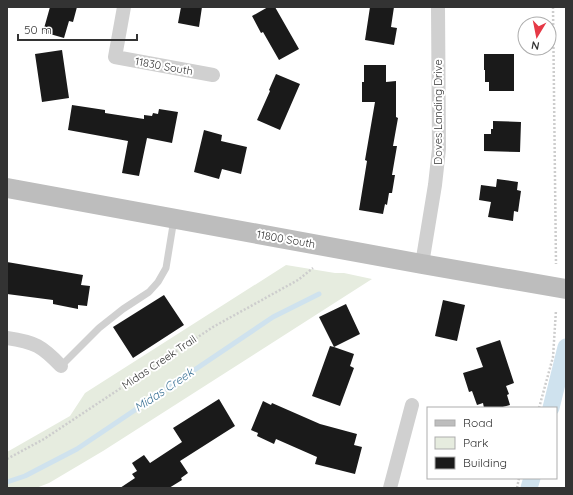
<svg xmlns="http://www.w3.org/2000/svg" width="573" height="495" font-family="Quicksand,sans-serif">
<style>
.green{fill:#e6ecdf}
.lines{fill:none;stroke-linecap:round;stroke-linejoin:round}
.stream{stroke:#cfe2ee;stroke-width:5}
.canal{stroke:#cfe2ee;stroke-width:17}
.building{fill:#1a1a1a}
.path{stroke:#cdcdcd;stroke-width:2.5;stroke-dasharray:2 2;stroke-linecap:butt}
.service{stroke:#d0d0d0;stroke-width:7}
.minor{stroke:#d0d0d0;stroke-width:14}
.secondary{stroke:#bdbdbd;stroke-width:20}
.labels{text-anchor:middle;stroke-width:4;stroke-linejoin:round;paint-order:stroke}
.street-label{font-size:11px;fill:#333;stroke:#fff}
.water-label{font-size:12px;font-style:italic;fill:#3f7597;stroke:#fff}
</style>
<rect width="100%" height="100%" fill="#fff"/>
<!-- green -->
<path class="green" d="M 286,265 L 335,273 L 344,273 L 372,279 L 103,451 L 49,483 L 36,488 L 7,488 L 7,452 L 70,416 L 85,393 Z"/>
<g class="lines">
<!-- stream -->
<path class="stream" d="M 7,482 L 25,476 L 77,449 L 273,317 L 319,294"/>
<!-- canal -->
<path class="canal" d="M 551,408 L 566,347
M 529,488 L 532,478"/>
</g>
<!-- building -->
<path class="building" d="M 50,7 L 77,7 L 73,22 L 69,21 L 64,38 L 43,32 Z
M 181,7 L 202,7 L 199,27 L 178,23 Z
M 268,7 L 275,7 L 299,49 L 279,60 L 263,32 L 261,33 L 252,16 Z
M 370,7 L 394,7 L 391,27 L 397,28 L 394,45 L 365,40 Z
M 62,50 L 69,98 L 42,102 L 35,54 Z
M 484,54 L 514,54 L 514,91 L 489,91 L 489,82 L 485,82 L 485,70 L 484,70 Z
M 364,65 L 386,65 L 386,82 L 396,81 L 396,117 L 398,118 L 393,146 L 397,146 L 392,175 L 395,175 L 392,193 L 389,193 L 387,205 L 385,204 L 383,214 L 359,210 L 367,161 L 365,160 L 375,102 L 362,102 L 362,82 L 364,82 Z
M 276,74 L 300,84 L 280,130 L 257,120 L 270,91 L 269,90 Z
M 72,105 L 105,110 L 105,113 L 144,119 L 144,115 L 152,116 L 153,113 L 158,114 L 159,109 L 178,112 L 172,143 L 147,138 L 139,176 L 122,173 L 128,141 L 68,130 Z
M 493,121 L 521,122 L 520,152 L 484,151 L 484,134 L 491,134 L 491,129 L 493,129 Z
M 204,130 L 222,135 L 221,141 L 247,147 L 241,174 L 222,169 L 219,179 L 194,172 Z
M 497,179 L 518,182 L 517,190 L 521,191 L 518,212 L 514,211 L 513,221 L 488,217 L 491,202 L 479,200 L 481,185 L 496,187 Z
M 7,262 L 83,275 L 81,285 L 90,286 L 87,306 L 78,305 L 78,309 L 53,304 L 53,300 L 7,294 Z
M 164,295 L 184,325 L 133,358 L 113,327 Z
M 443,300 L 465,305 L 457,341 L 435,336 Z
M 346,304 L 360,334 L 334,347 L 354,354 L 350,366 L 354,368 L 340,406 L 312,396 L 330,346 L 334,347 L 319,317 Z
M 500,340 L 514,383 L 506,386 L 509,394 L 507,395 L 510,405 L 499,408 L 484,408 L 483,403 L 477,405 L 472,391 L 469,392 L 463,373 L 483,367 L 476,348 Z
M 219,399 L 235,426 L 180,461 L 188,473 L 181,478 L 182,480 L 169,488 L 120,488 L 135,478 L 132,474 L 137,471 L 132,463 L 144,455 L 150,463 L 182,442 L 173,428 Z
M 263,401 L 271,405 L 272,403 L 320,424 L 357,434 L 354,445 L 362,447 L 355,474 L 315,464 L 317,457 L 276,439 L 274,444 L 257,436 L 258,433 L 251,430 Z"/>
<g class="lines">
<!-- path -->
<path class="path" d="M 553,7 L 556,264
M 539,408 L 553,357 L 556,310
M 7,459 L 44,439 L 213,327 L 298,280 L 313,268
M 517,488 L 519,478"/>
<!-- service -->
<path class="service" d="M 61,366 L 99,328 L 123,309 L 149,292 L 158,282 L 166,268 L 174,219"/>
<!-- minor -->
<path class="minor" d="M 124,7 L 115,57 L 213,75
M 422,264 L 435,185 L 439,149 L 438,7
M 7,338 C 35,342 42,346 61,366
M 390,488 L 412,405"/>
<!-- secondary -->
<path class="secondary" d="M 7,188 L 422,264 L 566,289"/>
</g>
<g class="labels">
<!-- street labels -->
<g class="street-label">
<text transform="translate(164 66) rotate(10)" y="4">11830 South</text>
<text transform="translate(438 112) rotate(-90)" y="4">Doves Landing Drive</text>
<text transform="translate(286 239) rotate(10)" y="4">11800 South</text>
<text transform="translate(159 362) rotate(-34)" y="4">Midas Creek Trail</text>
</g>
<!-- water labels -->
<g class="water-label">
<text transform="translate(164 390) rotate(-34)" y="4">Midas Creek</text>
</g>
</g>
<!-- border -->
<rect width="573" height="495" fill="none" stroke="#333333" stroke-width="16"/>
<!-- legend -->
<rect x="427" y="407" width="130" height="72" fill="#ffffff" stroke="#adadad"/>
<rect x="435" y="420" width="20" height="6" fill="#bdbdbd" stroke="#adadad"/>
<text x="463" y="427" font-size="12" fill="#333333">Road</text>
<rect x="435" y="437" width="20" height="12" fill="#e6ecdf" stroke="#adadad"/>
<text x="463" y="447" font-size="12" fill="#333333">Park</text>
<rect x="435" y="457" width="20" height="12" fill="#1a1a1a" stroke="#adadad"/>
<text x="463" y="467" font-size="12" fill="#333333">Building</text>
<!-- north arrow -->
<g transform="translate(537 36) rotate(190)"><circle r="19" fill="#ffffff" stroke="#adadad"/>
<path d="M0-3L7 15L0 10L-7 15Z" fill="#e63946"/>
<text y="-6" font-size="11" font-weight="bold" text-anchor="middle" fill="#333333">N</text>
</g>
<!-- scale -->
<path d="M18 34v6h119v-6" fill="none" stroke="#333333" stroke-width="2"/>
<text x="24" y="34" font-size="12" fill="#333333" stroke="#ffffff" stroke-width="3" paint-order="stroke">50 m</text>
</svg>
